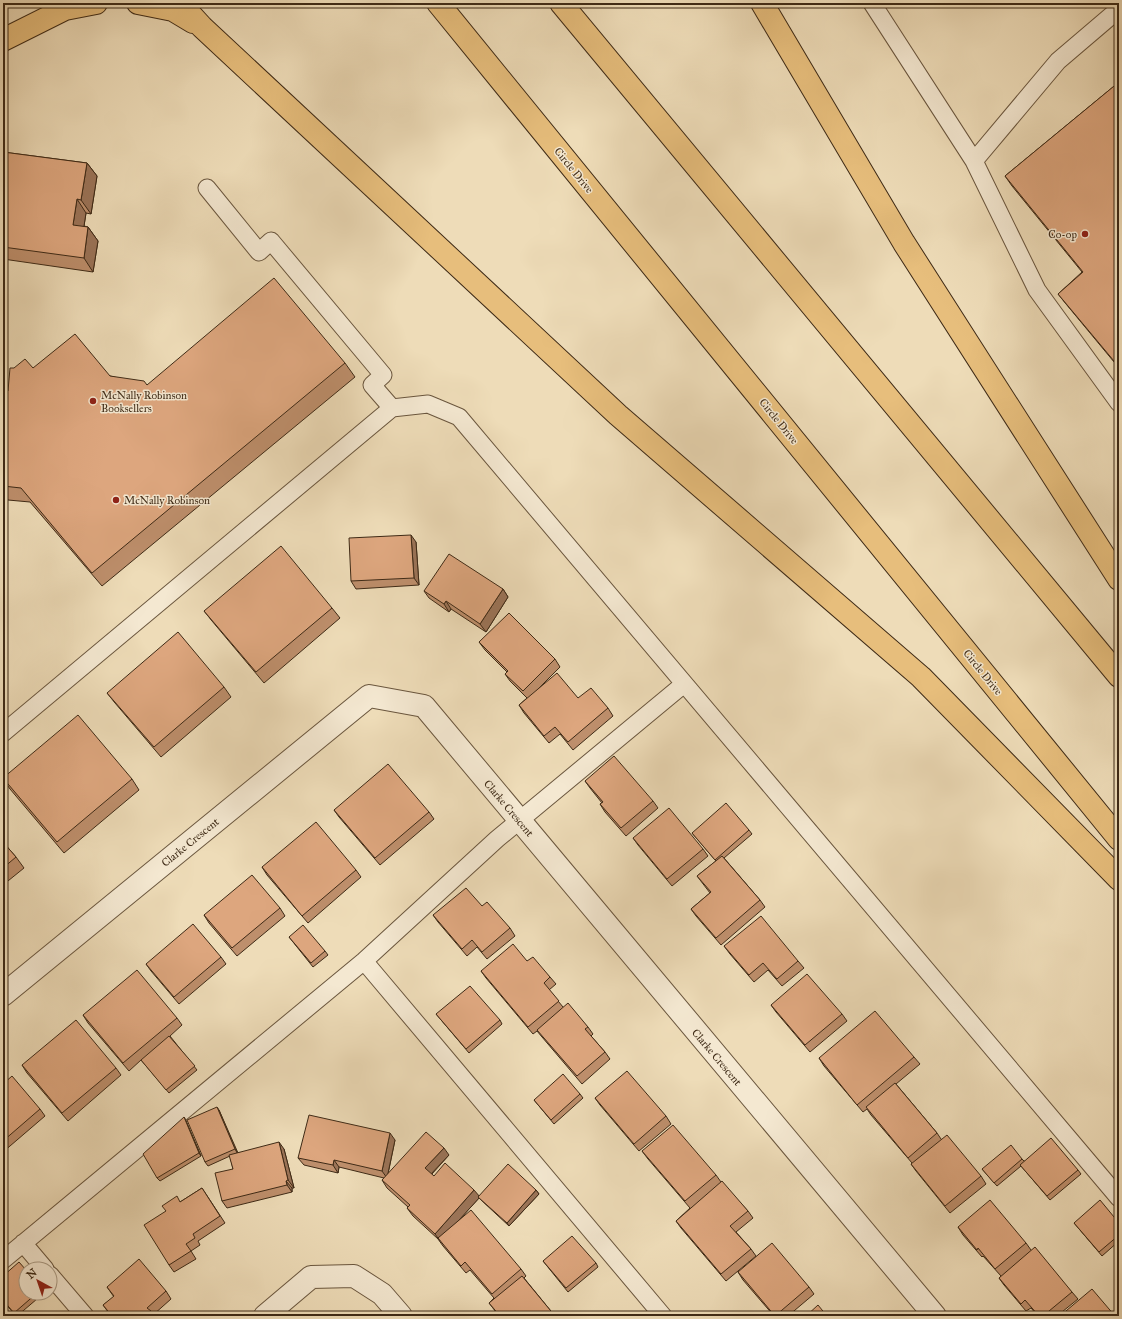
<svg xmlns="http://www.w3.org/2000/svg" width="1122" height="1319" font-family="'IM FELL Great Primer',serif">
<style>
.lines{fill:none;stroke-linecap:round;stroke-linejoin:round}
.lane-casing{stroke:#6a563e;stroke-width:19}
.street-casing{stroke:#6a563e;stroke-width:24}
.highway-casing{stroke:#3e2a16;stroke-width:24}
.lane{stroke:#f4e8d1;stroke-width:17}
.street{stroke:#f4e8d1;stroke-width:22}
.highway{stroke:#e7be7c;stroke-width:22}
.wall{fill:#be8f6c;stroke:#3e2a16}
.shaded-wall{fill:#9b7458;stroke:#3e2a16}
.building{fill:#dda67e;stroke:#3e2a16}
.poi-dot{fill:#8f2418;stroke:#f4e8d1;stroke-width:1.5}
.labels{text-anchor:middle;stroke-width:3;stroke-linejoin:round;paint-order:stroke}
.street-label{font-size:11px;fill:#3e2a16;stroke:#f4e8d1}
.poi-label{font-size:11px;fill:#3e2a16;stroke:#f4e8d1;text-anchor:start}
</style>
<rect width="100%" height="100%" fill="#eedcb8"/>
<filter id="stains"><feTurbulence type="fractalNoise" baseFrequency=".005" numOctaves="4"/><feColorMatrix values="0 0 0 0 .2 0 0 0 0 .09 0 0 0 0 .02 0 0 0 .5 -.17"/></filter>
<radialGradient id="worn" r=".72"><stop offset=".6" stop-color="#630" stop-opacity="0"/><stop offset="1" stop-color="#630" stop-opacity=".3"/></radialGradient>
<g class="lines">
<!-- lane casing -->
<g class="lane-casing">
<path id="lane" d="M 872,3 L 974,161 L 1037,290 L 1119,403
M 974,161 L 1058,61 L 1119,9
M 207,188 L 259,252 L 271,241 L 383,375 L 372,385 L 392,408
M 3,733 L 392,408 L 428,404 L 459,417 L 1119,1198
M 364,961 L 663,1316
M 23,1243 L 45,1269
M 3,1260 L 364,961 L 497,839 L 684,684
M 50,1275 L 85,1316"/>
</g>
<!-- street casing -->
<g class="street-casing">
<path id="street" d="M 3,995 L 369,696 L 424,706 L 935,1316
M 265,1316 L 311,1277 L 354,1276 L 382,1294 L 401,1316"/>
</g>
<!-- highway casing -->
<g class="highway-casing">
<path id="highway" d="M 138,3 L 173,10 L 193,22
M 180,3 L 202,27 L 618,415 L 921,677 L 1119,879
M 438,3 L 1119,839
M 561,3 L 1119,676
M 762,3 L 904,243 L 1119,579
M 3,40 L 65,9 L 96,3"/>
</g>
<!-- lane -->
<use href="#lane" class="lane"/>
<!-- street -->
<use href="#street" class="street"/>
<!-- highway -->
<use href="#highway" class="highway"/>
</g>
<!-- wall -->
<path class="wall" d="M 1119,82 L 1119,368 L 1066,304 L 1058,294 L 1082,272 L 1012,186 L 1005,176 Z
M 3,152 L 87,163 L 97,176 L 91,214 L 86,213 L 84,226 L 88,227 L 98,241 L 93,272 L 3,259 Z
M 345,363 L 355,377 L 102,586 L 30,502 L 8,500 L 3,492 L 3,395 L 33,368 L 110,376 L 147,385 Z
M 416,542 L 419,585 L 356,589 L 351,581 Z
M 503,589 L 508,597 L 486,632 L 451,609 L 449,612 L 429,598 L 424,591 Z
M 332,608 L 340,618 L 264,683 L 212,621 L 204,611 Z
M 479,642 L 555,659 L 560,667 L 536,691 L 578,698 L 608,708 L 613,716 L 573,750 L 560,734 L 549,743 L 524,713 L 519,705 L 527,698 L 510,681 L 505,674 L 507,672 L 485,650 Z
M 224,687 L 231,697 L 161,757 L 115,703 L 107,693 Z
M 3,779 L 132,779 L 139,790 L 64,853 L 10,789 Z
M 585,781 L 653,801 L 658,808 L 626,836 L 605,812 L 600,804 L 602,803 L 590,788 Z
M 334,810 L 429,812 L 434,819 L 380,865 L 339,817 Z
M 749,830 L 752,834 L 724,858 L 760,900 L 765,907 L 721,945 L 696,916 L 691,909 L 710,893 L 697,876 L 716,861 L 692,833 Z
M 633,838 L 703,849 L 708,856 L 672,886 L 638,845 Z
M 3,842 L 16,857 L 24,868 L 3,885 Z
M 262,867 L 356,870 L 361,877 L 308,923 L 267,875 Z
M 482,906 L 510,928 L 515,936 L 487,959 L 477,947 L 467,956 L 438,922 L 433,915 Z
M 280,908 L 285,916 L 237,956 L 209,923 L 204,915 Z
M 289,937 L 325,951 L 328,955 L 313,967 Z
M 724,946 L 798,961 L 804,968 L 782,986 L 768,970 L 754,982 L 730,954 Z
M 221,957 L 226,964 L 179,1004 L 151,971 L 146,964 Z
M 527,961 L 550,977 L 556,984 L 549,990 L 563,1007 L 588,1027 L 593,1034 L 591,1036 L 605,1052 L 610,1059 L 582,1084 L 542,1037 L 537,1031 L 533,1034 L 486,978 L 481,971 Z
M 771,1005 L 842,1014 L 847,1021 L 810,1052 L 776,1012 Z
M 436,1014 L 500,1020 L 502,1024 L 469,1053 Z
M 83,1015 L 177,1018 L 182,1025 L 170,1036 L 197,1070 L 169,1093 L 141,1060 L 129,1071 L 88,1023 Z
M 914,1057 L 920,1064 L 896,1084 L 937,1133 L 941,1139 L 981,1176 L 986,1184 L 950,1213 L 916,1171 L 911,1164 L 912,1163 L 871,1115 L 867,1109 L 863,1112 L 824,1066 L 819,1058 Z
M 22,1065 L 116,1068 L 121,1075 L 68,1121 L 27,1073 Z
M 3,1084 L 40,1109 L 45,1116 L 3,1152 Z
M 580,1094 L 583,1098 L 554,1124 L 534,1100 Z
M 595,1098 L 666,1116 L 671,1124 L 639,1151 L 600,1105 Z
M 219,1110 L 237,1153 L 284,1149 L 294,1188 L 292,1188 L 292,1192 L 227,1208 L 222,1201 L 233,1169 L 230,1156 L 208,1166 L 205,1162 Z
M 184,1117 L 186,1121 L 201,1156 L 160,1181 L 157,1178 Z
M 395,1140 L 388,1174 L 449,1155 L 432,1174 L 434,1176 L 479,1196 L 536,1190 L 539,1194 L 509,1226 L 481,1200 L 479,1198 L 459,1220 L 521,1269 L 526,1276 L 524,1278 L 555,1316 L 499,1316 L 489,1303 L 494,1298 L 470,1270 L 466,1273 L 443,1246 L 438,1239 L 413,1216 L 407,1208 L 408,1207 L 387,1188 L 382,1180 L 384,1178 L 339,1167 L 338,1173 L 304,1165 L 298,1158 Z
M 642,1151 L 716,1175 L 721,1182 L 748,1211 L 753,1218 L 736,1232 L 751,1249 L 756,1256 L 726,1281 L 681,1228 L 676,1221 L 690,1208 L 648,1159 Z
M 1022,1159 L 1024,1161 L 1078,1170 L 1081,1174 L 1050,1200 L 1021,1166 L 997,1186 L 982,1169 Z
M 202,1188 L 225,1223 L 198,1241 L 200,1245 L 191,1251 L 196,1259 L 174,1272 L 169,1265 L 180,1202 Z
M 1074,1223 L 1119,1223 L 1119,1241 L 1102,1256 Z
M 958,1227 L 1026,1243 L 1031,1250 L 1072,1292 L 1078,1299 L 1057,1316 L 1038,1316 L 1031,1308 L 1026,1311 L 1004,1285 L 999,1278 L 1001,1276 L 983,1256 L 982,1257 L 963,1235 Z
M 543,1261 L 596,1263 L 598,1267 L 568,1292 Z
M 738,1272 L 809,1287 L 814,1294 L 788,1316 L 774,1316 L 743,1280 Z
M 3,1276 L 26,1293 L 44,1293 L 17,1316 L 16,1316 L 3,1301 Z
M 107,1287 L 166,1291 L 171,1299 L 153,1315 L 154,1316 L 111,1316 L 103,1305 L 114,1297 Z"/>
<!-- shaded-wall -->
<path class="shaded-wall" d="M 87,163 L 97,176 L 91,214 L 81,200 Z
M 77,199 L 86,213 L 82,239 L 73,225 Z
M 88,227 L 98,241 L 93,272 L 84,258 Z
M 411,535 L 416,542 L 419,585 L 414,578 Z
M 503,589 L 508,597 L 486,632 L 480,624 Z
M 446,601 L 451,609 L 449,612 L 444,604 Z
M 217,1107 L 219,1110 L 238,1153 L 235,1149 Z
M 184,1117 L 186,1121 L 201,1156 L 199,1153 Z
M 390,1133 L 395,1140 L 387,1178 L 382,1171 Z
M 279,1142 L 284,1149 L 294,1188 L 288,1180 Z
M 444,1148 L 449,1155 L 430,1175 L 425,1168 Z
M 334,1160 L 339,1167 L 338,1173 L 333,1165 Z
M 286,1181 L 292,1188 L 292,1192 L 287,1185 Z
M 474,1190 L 480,1197 L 440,1241 L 435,1234 Z
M 536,1190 L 539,1194 L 509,1226 L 507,1223 Z"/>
<!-- building -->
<path class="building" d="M 1119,82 L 1119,367 L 1058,294 L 1083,272 L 1005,176 Z
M 3,152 L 87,163 L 81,200 L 77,199 L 73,225 L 88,227 L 84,258 L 3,247 Z
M 274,278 L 345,363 L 92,573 L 21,488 L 3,486 L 3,395 L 8,391 L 10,368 L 14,368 L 25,359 L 33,368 L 75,334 L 110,376 L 144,381 L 147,385 Z
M 411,535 L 414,578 L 351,581 L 349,538 Z
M 281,546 L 332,608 L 256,672 L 204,611 Z
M 449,554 L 503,589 L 480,624 L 446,601 L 444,604 L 424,591 Z
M 509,613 L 555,659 L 523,691 L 505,674 L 508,671 L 479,642 Z
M 178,632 L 224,687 L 154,747 L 107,693 Z
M 557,673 L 578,698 L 591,688 L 608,708 L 568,742 L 555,727 L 544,736 L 519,705 Z
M 78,715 L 132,779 L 57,842 L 3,778 Z
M 614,756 L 653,801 L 621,828 L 600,804 L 603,802 L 585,781 Z
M 388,764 L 429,812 L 375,858 L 334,810 Z
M 726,803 L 749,830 L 715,860 L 692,833 Z
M 669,808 L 703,849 L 667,879 L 633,838 Z
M 316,822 L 356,870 L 302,916 L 262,867 Z
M 3,842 L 16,857 L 3,868 Z
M 722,856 L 760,900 L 716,938 L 691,909 L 711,892 L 697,876 Z
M 252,875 L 280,908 L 232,948 L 204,915 Z
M 466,888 L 482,906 L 487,902 L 510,928 L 482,952 L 472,940 L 462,949 L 433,915 Z
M 761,916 L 798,961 L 777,979 L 763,963 L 749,975 L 724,946 Z
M 193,924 L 221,957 L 174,997 L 146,964 Z
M 303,925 L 325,951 L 311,963 L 289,937 Z
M 513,944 L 527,961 L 533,957 L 550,977 L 544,983 L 559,1001 L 528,1027 L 481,971 Z
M 137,970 L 177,1018 L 123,1063 L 83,1015 Z
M 807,974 L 842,1014 L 805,1045 L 771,1005 Z
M 470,986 L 500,1020 L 466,1049 L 436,1014 Z
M 568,1003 L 588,1027 L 585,1029 L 605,1052 L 577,1076 L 537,1030 Z
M 875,1011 L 914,1057 L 857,1105 L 819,1058 Z
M 76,1020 L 116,1068 L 62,1113 L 22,1065 Z
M 169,1036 L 195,1066 L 166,1090 L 141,1060 Z
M 627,1071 L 666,1116 L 634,1144 L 595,1098 Z
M 563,1074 L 580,1094 L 551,1120 L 534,1100 Z
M 12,1076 L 40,1109 L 3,1141 L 3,1084 Z
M 895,1083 L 937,1133 L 908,1158 L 866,1107 Z
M 217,1107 L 235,1149 L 205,1162 L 187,1120 Z
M 309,1115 L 390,1133 L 382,1171 L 334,1160 L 333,1165 L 298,1158 Z
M 184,1117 L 199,1153 L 157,1178 L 143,1154 Z
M 673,1125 L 716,1175 L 685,1201 L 642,1151 Z
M 426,1132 L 444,1148 L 425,1168 L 434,1176 L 445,1163 L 474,1190 L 435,1234 L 407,1208 L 410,1205 L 382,1180 Z
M 947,1135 L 981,1176 L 945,1206 L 911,1164 Z
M 1051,1138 L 1078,1170 L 1047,1196 L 1020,1165 Z
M 279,1142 L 288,1180 L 286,1181 L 287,1185 L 222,1201 L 215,1173 L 233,1169 L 229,1155 Z
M 1011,1145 L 1022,1159 L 994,1183 L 982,1169 Z
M 508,1164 L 536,1190 L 507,1223 L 478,1197 Z
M 722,1181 L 748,1211 L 730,1226 L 751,1249 L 721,1274 L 676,1221 Z
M 202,1188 L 220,1216 L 193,1234 L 195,1238 L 186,1244 L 191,1251 L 169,1265 L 144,1225 L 166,1211 L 162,1206 L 177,1196 L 180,1202 Z
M 990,1200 L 1026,1243 L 995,1269 L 978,1248 L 977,1250 L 958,1227 Z
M 1100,1200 L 1119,1223 L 1119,1235 L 1099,1252 L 1074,1223 Z
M 471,1210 L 521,1269 L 492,1294 L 465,1262 L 461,1266 L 438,1238 Z
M 572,1236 L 596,1263 L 566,1288 L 543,1261 Z
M 772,1243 L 809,1287 L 775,1316 L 738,1272 Z
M 1035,1247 L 1072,1292 L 1043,1316 L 1039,1316 L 1025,1300 L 1021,1304 L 999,1278 Z
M 139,1259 L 166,1291 L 147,1308 L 151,1311 L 145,1316 L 112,1316 L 103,1305 L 114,1296 L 107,1287 Z
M 19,1262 L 26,1270 L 26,1293 L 37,1293 L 14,1313 L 3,1300 L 3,1276 Z
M 522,1276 L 555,1316 L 500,1316 L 489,1303 Z
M 1092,1289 L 1115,1316 L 1060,1316 Z
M 818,1305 L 827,1316 L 806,1316 Z
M 765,1313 L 768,1316 L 761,1316 Z"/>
<!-- markers -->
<g class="poi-dot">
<circle cx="1085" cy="234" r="4"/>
<circle cx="93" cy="401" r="4"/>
<circle cx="116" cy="500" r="4"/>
</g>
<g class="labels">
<!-- street labels -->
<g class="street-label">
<text transform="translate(574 170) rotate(51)" y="4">Circle Drive</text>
<text transform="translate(779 421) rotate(51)" y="4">Circle Drive</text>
<text transform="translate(983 672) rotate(51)" y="4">Circle Drive</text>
<text transform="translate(509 808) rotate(50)" y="4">Clarke Crescent</text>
<text transform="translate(190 842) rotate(-39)" y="4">Clarke Crescent</text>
<text transform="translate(717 1057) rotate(50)" y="4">Clarke Crescent</text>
</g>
<!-- poi labels -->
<g class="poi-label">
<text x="1077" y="238" text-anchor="end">Co-op</text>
<text x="101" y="399">McNally Robinson<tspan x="101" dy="13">Booksellers</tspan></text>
<text x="124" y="504">McNally Robinson</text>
</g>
</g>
<!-- margin -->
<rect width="1122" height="1319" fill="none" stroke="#eedcb8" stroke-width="16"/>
<rect x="4" y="4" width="1114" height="1311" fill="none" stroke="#3e2a16" stroke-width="2"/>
<rect x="8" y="8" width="1106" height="1303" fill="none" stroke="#3e2a16"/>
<!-- north arrow -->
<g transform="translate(38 1281) rotate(320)"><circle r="19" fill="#f4e8d1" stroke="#ab9c86"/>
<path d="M0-3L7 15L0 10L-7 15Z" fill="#8f2418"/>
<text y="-6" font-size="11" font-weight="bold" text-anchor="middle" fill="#3e2a16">N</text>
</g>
<rect width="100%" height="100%" filter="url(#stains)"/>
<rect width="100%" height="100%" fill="url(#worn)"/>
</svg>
